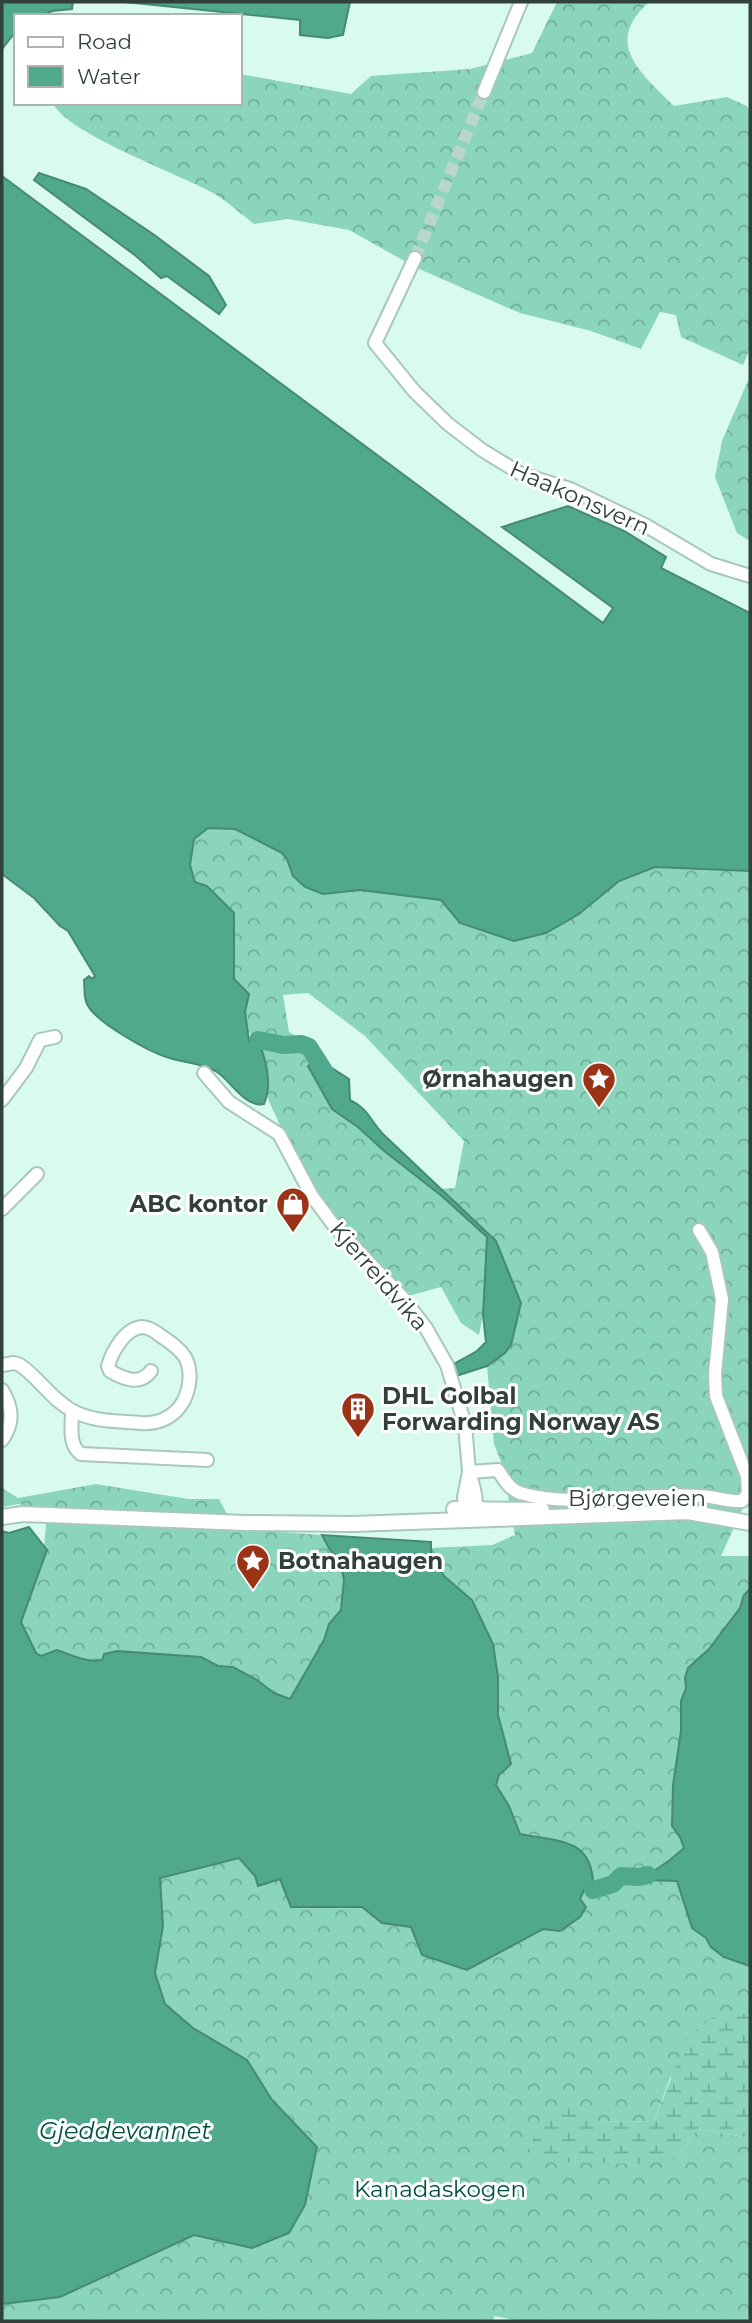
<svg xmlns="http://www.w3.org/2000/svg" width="752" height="2323" font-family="Montserrat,sans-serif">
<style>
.forest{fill:url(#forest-crowns)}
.wetland{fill:url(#wetland-marsh)}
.water{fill:#50a98c;stroke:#478a73;stroke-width:2}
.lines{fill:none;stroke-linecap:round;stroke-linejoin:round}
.river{stroke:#50a98c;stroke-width:18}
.minor-tunnel{stroke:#b8d6ca;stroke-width:12;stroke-dasharray:12 6;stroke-linecap:butt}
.minor-casing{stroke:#a8c8bb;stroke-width:16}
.major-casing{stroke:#a8c8bb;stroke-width:18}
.minor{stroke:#fff;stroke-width:12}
.major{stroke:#fff;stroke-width:14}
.labels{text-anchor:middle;stroke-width:6;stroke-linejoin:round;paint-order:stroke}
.street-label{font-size:23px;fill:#32403a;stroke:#fff}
.poi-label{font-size:23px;font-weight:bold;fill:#32403a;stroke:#fff;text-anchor:end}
.park-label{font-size:23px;fill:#02513d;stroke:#fff}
.water-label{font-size:24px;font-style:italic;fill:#01503d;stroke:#fff}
</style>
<defs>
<pattern id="forest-crowns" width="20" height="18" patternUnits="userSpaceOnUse" patternTransform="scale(1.75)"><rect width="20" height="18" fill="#8ad5bb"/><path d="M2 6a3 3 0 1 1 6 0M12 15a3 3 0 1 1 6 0" fill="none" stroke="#71ae99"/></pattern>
<pattern id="wetland-marsh" width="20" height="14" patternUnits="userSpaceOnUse" patternTransform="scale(1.75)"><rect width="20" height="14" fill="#8ad5bb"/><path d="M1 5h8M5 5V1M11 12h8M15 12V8" fill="none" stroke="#71ae99"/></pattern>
</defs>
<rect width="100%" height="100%" fill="#d9fbee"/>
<!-- forest -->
<path class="forest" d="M 557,2 L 649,2 C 602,44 642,74 674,106 L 727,97 L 747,106 L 750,113 L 750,348 L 743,365 L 681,337 L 676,315 L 660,312 L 641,349 L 591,331 L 520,313 L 417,268 L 349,230 L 288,219 L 254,224 C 241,214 229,203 215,194 C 182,175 67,134 53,103 L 240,103 L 240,74 L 351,94 L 371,76 L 470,69 L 532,53 Z
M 750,376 L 750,541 L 737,533 L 715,477 L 722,441 Z
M 215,826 L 235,829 L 283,854 L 287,859 L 293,877 L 305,887 L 323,894 L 360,890 L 441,900 L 460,923 L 514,941 L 619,881 L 655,867 L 750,871 L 750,1492 L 721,1556 L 750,1556 L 750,1589 L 744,1595 L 741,1608 L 708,1649 L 689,1668 L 685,1678 L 686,1688 L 681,1701 L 681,1731 L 673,1785 L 672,1826 L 680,1837 L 684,1848 L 670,1860 L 651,1873 L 664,1881 L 677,1881 L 694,1929 L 706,1938 L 711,1947 L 725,1957 L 750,1966 L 750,2017 L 747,2014 L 670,2078 L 654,2121 L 595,2122 L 542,2120 L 678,2158 L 697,2129 L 750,2138 L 750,2321 L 518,2321 L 495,2316 L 492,2321 L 2,2321 L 2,2304 L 60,2297 L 194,2235 L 289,2233 L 305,2205 L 317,2147 L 272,2100 L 247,2059 L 193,2028 L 165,2004 L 155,1973 L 163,1926 L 160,1878 L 239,1858 L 255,1876 L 280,1879 L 291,1907 L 362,1907 L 382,1923 L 411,1927 L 467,1970 L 543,1929 L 580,1917 L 586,1907 L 580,1899 L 585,1888 L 593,1890 L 570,1843 L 520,1834 L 509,1806 L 496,1784 L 499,1775 L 511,1764 L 498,1715 L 498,1677 L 472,1600 L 444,1576 L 431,1551 L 431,1548 L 492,1545 L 515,1535 L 503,1467 L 494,1444 L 487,1366 L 505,1353 L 496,1241 L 440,1189 L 455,1188 L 464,1141 L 365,1036 L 308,993 L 283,995 L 289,1032 L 326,1056 L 328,1067 L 318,1059 L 358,1127 L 383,1150 L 443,1197 L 487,1237 L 483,1315 L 479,1335 L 461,1323 L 441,1287 L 390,1301 C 342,1243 303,1184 275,1114 C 272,1108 268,1100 267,1094 C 266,1091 268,1087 268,1083 C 269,1063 263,1043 247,1031 L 245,1008 L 249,994 L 234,979 L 233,926 L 195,882 L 190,865 L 194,838 L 207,828 Z
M 96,1484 L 188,1499 L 219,1499 L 235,1529 L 322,1535 L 330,1550 L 340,1561 L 344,1580 L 341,1610 L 329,1624 L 324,1640 L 290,1699 L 274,1693 L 257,1680 L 233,1667 L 218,1666 L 201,1657 L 97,1661 L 81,1659 L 57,1650 L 41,1656 L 36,1653 L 21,1622 L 47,1551 L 44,1547 L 47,1512 L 19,1504 L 2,1507 L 2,1488 L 18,1498 Z"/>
<!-- wetland -->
<path class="wetland" d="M 747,2014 L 750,2017 L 750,2138 L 697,2129 L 678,2158 L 647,2164 L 559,2162 L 529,2149 L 542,2120 L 566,2101 L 595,2122 L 654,2121 L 687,2038 L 711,2018 Z"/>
<!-- water -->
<path class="water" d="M 2,2 L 73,2 L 72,9 L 52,11 L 42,16 L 16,16 L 16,31 L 2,49 Z
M 125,2 L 350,2 L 343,35 L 328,38 L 300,35 L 300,20 Z
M 39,173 L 86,189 L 153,234 L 209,276 L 226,305 L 219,314 L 167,276 L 161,278 L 136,256 L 34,180 Z
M 2,176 L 603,623 L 613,608 L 502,527 L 568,506 L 624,531 L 666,557 L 661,568 L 750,613 L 750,871 L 655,867 L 619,881 L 579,914 L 546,933 L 514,941 L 460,923 L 441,900 L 360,890 L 323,894 L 305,887 L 293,876 L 287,859 L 282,853 L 235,829 L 208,828 L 194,839 L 190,865 L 195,882 L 207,886 L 234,913 L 234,979 L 249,994 L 245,1012 L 249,1041 L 258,1040 C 266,1059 273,1083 264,1104 C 245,1108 231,1081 217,1072 C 204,1063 184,1063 170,1058 C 150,1053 98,1023 88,1006 C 83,998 85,989 84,980 L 89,976 L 92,979 L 95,976 L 68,931 L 60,926 L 34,898 L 2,874 Z
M 318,1059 L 349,1079 L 350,1100 C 369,1109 370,1121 384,1135 L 496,1241 L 521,1303 L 511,1345 L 505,1353 L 487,1366 L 456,1376 L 452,1365 L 477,1351 L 486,1342 L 483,1315 L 487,1237 L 443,1197 L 383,1150 L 358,1127 L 332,1109 L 308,1066 Z
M 29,1527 L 47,1550 L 21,1622 L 36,1653 L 41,1656 L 57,1650 C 72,1655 86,1663 102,1660 L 104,1654 L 117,1651 L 201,1657 L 218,1666 L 233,1667 L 257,1680 L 274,1693 L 290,1699 L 324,1640 L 329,1624 L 341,1610 L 344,1580 L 340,1561 L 330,1550 L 322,1535 L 431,1542 L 431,1552 L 444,1576 L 472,1600 L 493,1644 L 498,1677 L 498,1715 L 511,1764 L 499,1775 L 496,1785 L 509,1806 L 520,1834 C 560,1842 595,1838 593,1890 L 585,1888 L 580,1899 L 586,1907 L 580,1917 L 560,1931 L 543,1929 L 467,1970 L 422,1955 L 411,1927 L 382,1923 L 362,1907 L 291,1907 L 280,1879 L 258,1886 L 255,1876 L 239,1858 L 160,1878 L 163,1926 L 155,1973 L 165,2004 L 193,2028 L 247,2060 L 272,2100 L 317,2147 L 305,2205 L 289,2233 L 252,2248 L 194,2235 L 60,2297 L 2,2304 L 2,1531 L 9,1533 Z
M 750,1589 L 750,1966 L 724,1957 L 711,1947 L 706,1938 L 692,1928 L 677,1881 L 650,1880 L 648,1875 L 670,1860 L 684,1848 L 680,1837 L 672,1826 L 673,1785 L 681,1731 L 681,1701 L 686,1688 L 685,1678 L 688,1668 L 709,1649 L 740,1608 L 744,1595 Z"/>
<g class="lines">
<!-- river -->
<path class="river" d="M 258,1040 L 284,1045 L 301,1044 L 309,1047 L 328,1077
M 593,1890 L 613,1884 L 621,1876 L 639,1877 L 648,1875"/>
<!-- minor-tunnel -->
<path class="minor-tunnel" d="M 415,258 L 484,92"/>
<!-- minor casing -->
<g class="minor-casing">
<path id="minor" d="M 484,92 L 521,2
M 415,258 L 375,343 L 414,391 L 448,424 L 482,450 L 521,474 L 570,489 L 645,525 L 711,564 L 750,576
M 204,1073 L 229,1102 L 279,1134 L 312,1196 L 335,1227 L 402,1297 L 426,1328 L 447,1365 L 465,1425 L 469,1472 L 464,1497 L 465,1509 L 471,1518 C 480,1502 474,1489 469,1472
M 2,1100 L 26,1068 L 40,1040 L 55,1037
M 2,1209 L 37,1174
M 2,1365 L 14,1363 L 20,1365 C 39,1378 52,1400 73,1411 C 93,1422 119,1421 141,1423 C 154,1424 165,1421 175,1412 C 189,1399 194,1374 185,1357 C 179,1348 170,1342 161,1336 C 156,1332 149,1327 142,1327 C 125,1328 112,1352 108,1366 L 110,1371 C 124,1379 140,1386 151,1371
M 2,1390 C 13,1408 14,1423 2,1440
M 72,1411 C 72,1426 68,1445 81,1454 L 207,1460
M 469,1472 L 498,1470 C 504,1479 509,1489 520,1493 C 573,1509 644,1492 699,1496 C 714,1496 727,1502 742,1501 L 748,1494 L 747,1476 L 716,1396 L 715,1374 L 722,1299 L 712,1252 L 699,1230"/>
</g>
<!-- major casing -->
<g class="major-casing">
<path id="major" d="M 454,1509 L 542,1510
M 2,1517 L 23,1514 L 245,1523 L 353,1524 L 688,1512 L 750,1523"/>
</g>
<!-- minor -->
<use href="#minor" class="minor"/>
<!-- major -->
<use href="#major" class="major"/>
</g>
<!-- icons -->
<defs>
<g id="sight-pin" transform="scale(1.75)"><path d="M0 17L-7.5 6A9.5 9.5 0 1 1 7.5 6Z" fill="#9b3317" stroke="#fff"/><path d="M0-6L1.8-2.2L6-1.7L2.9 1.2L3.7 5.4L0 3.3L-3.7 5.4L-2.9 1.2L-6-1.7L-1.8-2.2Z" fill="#fff"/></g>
<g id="shop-pin" transform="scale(1.75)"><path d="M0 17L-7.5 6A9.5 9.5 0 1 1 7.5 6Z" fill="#9b3317" stroke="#fff"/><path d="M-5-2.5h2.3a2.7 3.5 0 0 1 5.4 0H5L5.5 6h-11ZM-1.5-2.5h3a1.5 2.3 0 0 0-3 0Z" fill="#fff"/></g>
<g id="building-pin" transform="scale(1.75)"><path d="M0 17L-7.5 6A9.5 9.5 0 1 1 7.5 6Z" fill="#9b3317" stroke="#fff"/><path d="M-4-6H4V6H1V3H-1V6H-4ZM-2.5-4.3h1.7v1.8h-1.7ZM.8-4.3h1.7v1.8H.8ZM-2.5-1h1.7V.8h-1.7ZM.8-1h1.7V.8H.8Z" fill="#fff"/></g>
</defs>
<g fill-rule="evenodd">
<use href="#sight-pin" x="599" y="1079"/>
<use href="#shop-pin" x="293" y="1204"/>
<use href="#building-pin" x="358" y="1409"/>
<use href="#sight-pin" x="253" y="1561"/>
</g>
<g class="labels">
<!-- street labels -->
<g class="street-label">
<text transform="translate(580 498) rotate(24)" y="8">Haakonsvern</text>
<text transform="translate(379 1276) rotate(49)" y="8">Kjerreidvika</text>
<text x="637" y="1506">Bjørgeveien</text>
</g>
<!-- poi labels -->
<g class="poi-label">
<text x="574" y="1087">Ørnahaugen</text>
<text x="268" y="1212">ABC kontor</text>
<text x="382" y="1404" text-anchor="start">DHL Golbal<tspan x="382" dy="26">Forwarding Norway AS</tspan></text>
<text x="278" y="1569" text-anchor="start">Botnahaugen</text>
</g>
<!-- park labels -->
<g class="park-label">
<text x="440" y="2197">Kanadaskogen</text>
</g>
<!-- water labels -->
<g class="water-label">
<text x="125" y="2139">Gjeddevannet</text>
</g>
</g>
<!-- border -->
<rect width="752" height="2323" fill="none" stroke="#32403a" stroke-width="7"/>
<!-- legend -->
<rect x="14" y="14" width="228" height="91" fill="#ffffff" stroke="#adb3b0" stroke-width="2"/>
<rect x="28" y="37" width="35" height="10" fill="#ffffff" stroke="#adb3b0" stroke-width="2"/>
<text x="77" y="49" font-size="21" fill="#32403a">Road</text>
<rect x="28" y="66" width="35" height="21" fill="#50a98c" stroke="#adb3b0" stroke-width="2"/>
<text x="77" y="84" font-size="21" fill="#32403a">Water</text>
</svg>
